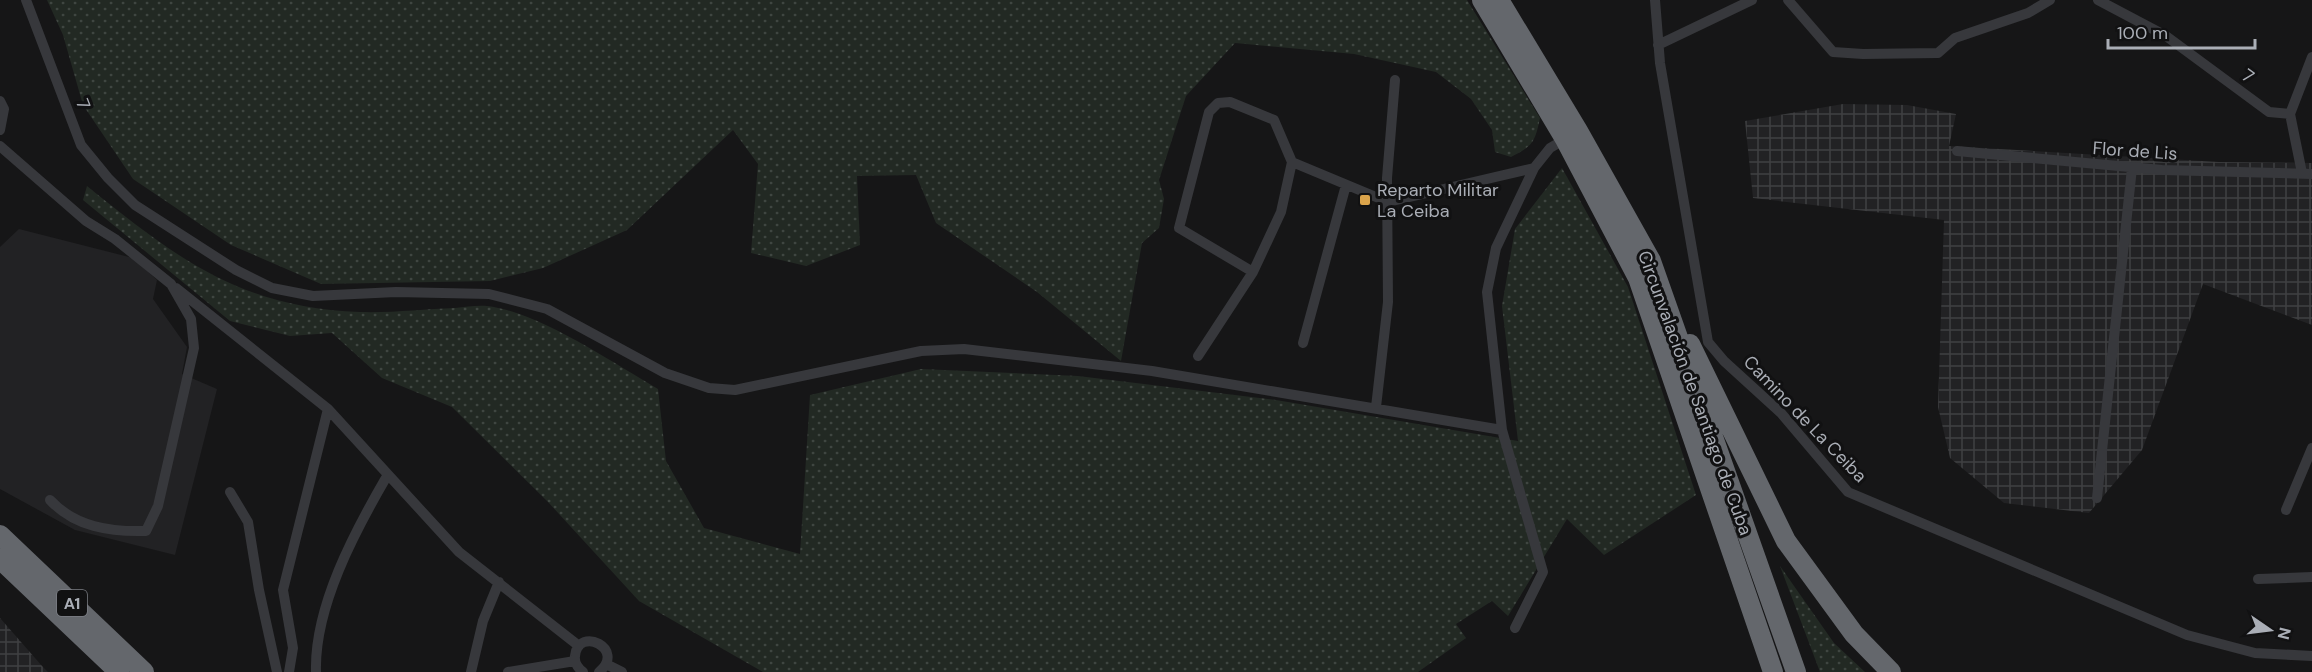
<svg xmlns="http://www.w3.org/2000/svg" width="2312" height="672" font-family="'DM Sans',sans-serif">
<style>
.built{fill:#222224}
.industrial{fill:url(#industrial-grid)}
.grass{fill:url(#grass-dots)}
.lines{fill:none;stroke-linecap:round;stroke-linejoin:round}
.street{stroke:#37383c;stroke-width:10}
.highway{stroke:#64676c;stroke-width:20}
.poi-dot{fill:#dba44b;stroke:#111112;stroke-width:2}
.labels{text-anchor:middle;stroke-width:6;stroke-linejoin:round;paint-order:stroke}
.shield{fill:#111112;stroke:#7c7f85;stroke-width:1.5}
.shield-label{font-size:16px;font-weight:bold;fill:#aaaeb6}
.street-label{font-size:18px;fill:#aaaeb6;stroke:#111112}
.poi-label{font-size:18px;fill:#aaaeb6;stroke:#111112;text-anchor:start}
</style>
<defs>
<pattern id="industrial-grid" width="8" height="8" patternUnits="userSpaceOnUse" patternTransform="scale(1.5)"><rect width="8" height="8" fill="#222224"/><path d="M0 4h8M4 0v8" fill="none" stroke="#3f4042"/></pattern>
<pattern id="grass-dots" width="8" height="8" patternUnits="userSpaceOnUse" patternTransform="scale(1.5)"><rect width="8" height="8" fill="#222923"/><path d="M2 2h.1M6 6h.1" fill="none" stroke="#3f4641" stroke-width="1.8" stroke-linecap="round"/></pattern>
</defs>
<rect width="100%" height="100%" fill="#161617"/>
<!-- built -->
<path class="built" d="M 19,229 L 133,258 L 157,280 L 153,299 L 187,347 L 182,374 L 217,389 L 175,555 L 75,530 L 0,489 L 0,247 Z"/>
<!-- industrial -->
<path class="industrial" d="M 1843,104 L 1907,105 L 1956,114 L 1949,146 L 2219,162 L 2312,163 L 2312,325 L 2203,284 L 2142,450 L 2089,513 L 2004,503 L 1950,458 L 1938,407 L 1944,220 L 1753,198 L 1745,121 Z
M 0,618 L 42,666 L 48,672 L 0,672 Z"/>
<!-- grass -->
<path class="grass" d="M 47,0 L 1467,0 L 1540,118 C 1535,142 1533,146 1511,157 L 1495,152 L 1492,130 L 1471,99 L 1436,72 L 1354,54 L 1235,43 L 1186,96 L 1159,180 L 1164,199 L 1159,228 L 1142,243 L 1121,361 L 1037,292 L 936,223 L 916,175 L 857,176 L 860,245 L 806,266 L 751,253 L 758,164 L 733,130 L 627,230 L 543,268 L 490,281 L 321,284 L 231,245 L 133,179 L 83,105 L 63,35 Z
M 1562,168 L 1628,287 L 1696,495 L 1604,555 L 1567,519 L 1508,616 L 1492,601 L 1456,624 L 1466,638 L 1418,672 L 763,672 L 639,601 L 548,502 L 452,407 L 382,378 L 332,333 L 290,336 L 230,321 L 83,200 L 87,186 C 176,258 241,308 360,312 C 392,313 424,309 455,308 C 466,307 477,305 487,306 C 539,312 611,362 658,389 L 666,461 L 704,528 L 800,554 L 810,395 L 921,369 L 1078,376 L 1276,400 L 1518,441 L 1502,306 L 1515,229 Z
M 1780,566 L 1834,643 L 1865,672 L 1820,672 Z"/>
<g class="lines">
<!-- street -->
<path class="street" d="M 26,0 L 81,145 L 108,178 L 135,205 L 236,270 L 272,288 L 313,296 L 396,292 L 489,294 L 547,309 L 665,373 L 709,388 L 735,390 L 921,351 L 964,349 L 1152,371 L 1502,430
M 1655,0 L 1660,63 L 1708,342 L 1724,361 L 1781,413 L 1848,492 L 2187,635 L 2255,653 L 2312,656
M 1788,0 L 1833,52 L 1863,54 L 1938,53 L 1955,38 L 2028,13 L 2050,0
M 2098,0 L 2166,36 L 2269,112 L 2290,114
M 1658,45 L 1752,0
M 0,101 L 4,109 L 0,130
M 0,146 L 86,221 L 115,239 L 171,284 L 191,319 L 194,348 L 158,506 L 146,531 C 110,532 75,527 50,500
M 1957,151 L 2162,170 L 2312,174
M 1292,162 L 1388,202 L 1534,168
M 2302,173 L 2290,114 L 2312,57
M 176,288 L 328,409 L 459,552 L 579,646
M 1303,343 L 1346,185
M 1198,356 L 1253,272 L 1281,212 L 1292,162 L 1274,120 L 1230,102 L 1218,103 L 1209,112 L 1179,228 L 1253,272
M 1376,407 L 1388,302 L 1387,178 L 1395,80
M 230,492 L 248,522 L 259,590 L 277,672
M 2097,498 L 2132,168
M 2286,510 L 2312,448
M 2258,579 L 2312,577
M 1515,628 L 1543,572 L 1502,430 L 1487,292 L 1496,248 L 1534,168 L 1550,148 L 1567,138
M 606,664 L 622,672
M 289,672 L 293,648 L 283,590 L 328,409
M 316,672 C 314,607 355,531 387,476
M 471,672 L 483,621 L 499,582
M 508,672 L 575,661
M 583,672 C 578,668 574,663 575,656 C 578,625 627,649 599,672"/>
<!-- highway -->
<path class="highway" d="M 1482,0 L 1565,139 L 1638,278 L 1773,672
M 1499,0 L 1578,131 L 1651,261 L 1796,672
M 1690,344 L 1786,541 L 1854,634 L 1891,672
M 0,535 L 144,672
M 0,559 L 119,672"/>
</g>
<!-- markers -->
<rect class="poi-dot" x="1359" y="194" width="12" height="12" rx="3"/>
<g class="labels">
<!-- shield labels -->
<rect class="shield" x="57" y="590" width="30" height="26" rx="4.5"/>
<g class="shield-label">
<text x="72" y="609">A1</text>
</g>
<!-- street labels -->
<g class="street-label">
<text transform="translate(2248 76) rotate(36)" y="6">7</text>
<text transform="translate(83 104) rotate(69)" y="6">7</text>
<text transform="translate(2135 151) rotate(4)" y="6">Flor de Lis</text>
<text transform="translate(1695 393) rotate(70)" y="6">Circunvalación de Santiago de Cuba</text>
<text transform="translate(1805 419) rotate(46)" y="6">Camino de La Ceiba</text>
</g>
<!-- poi labels -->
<g class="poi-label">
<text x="1377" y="196">Reparto Militar<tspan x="1377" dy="21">La Ceiba</tspan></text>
</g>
</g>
<!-- north arrow -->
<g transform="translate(2270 630) rotate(104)" stroke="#111112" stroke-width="4.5" paint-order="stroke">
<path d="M0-4.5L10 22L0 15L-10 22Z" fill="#aaaeb6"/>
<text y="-9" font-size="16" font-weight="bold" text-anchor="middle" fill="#aaaeb6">N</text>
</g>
<!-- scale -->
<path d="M2108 39v9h147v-9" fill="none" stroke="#aaaeb6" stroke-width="3"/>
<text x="2117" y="39" font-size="18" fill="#aaaeb6" stroke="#111112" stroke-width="4.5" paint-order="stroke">100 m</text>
</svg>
